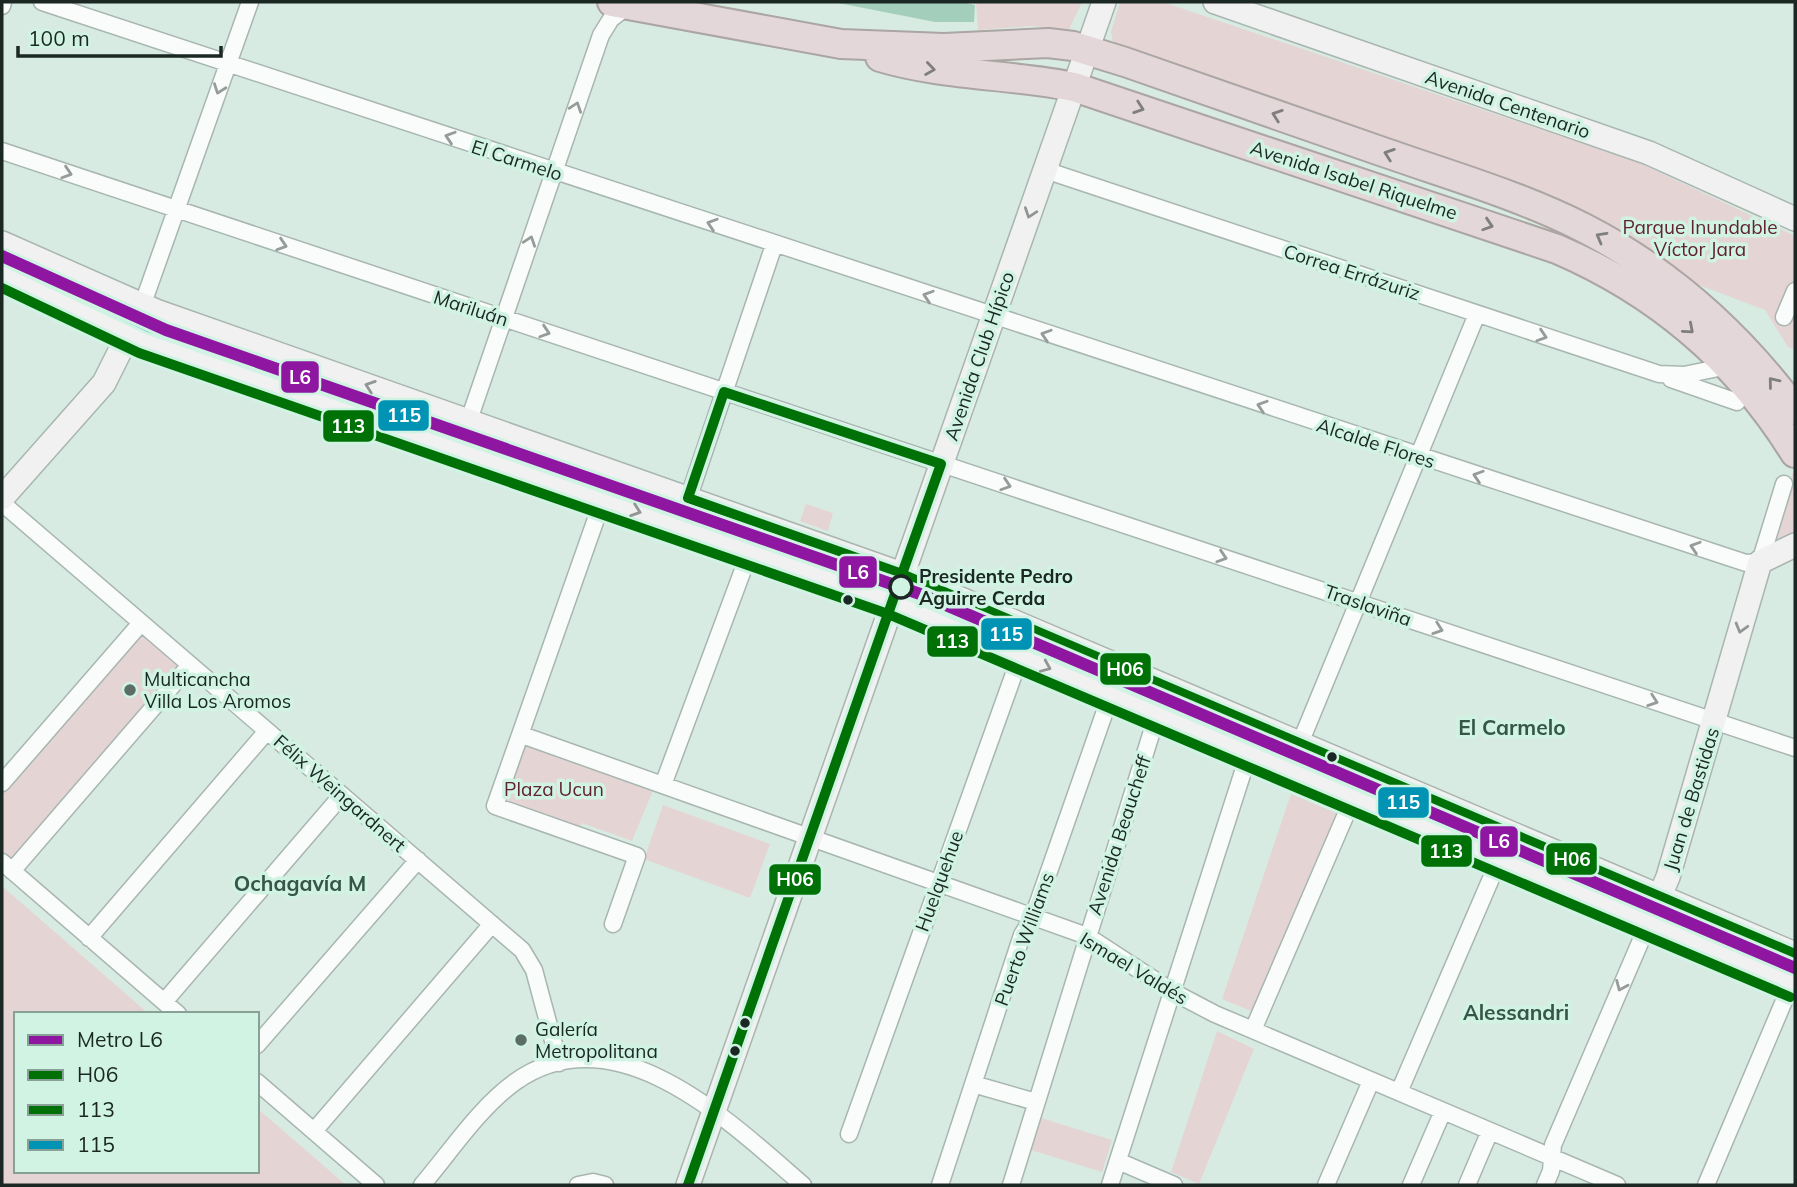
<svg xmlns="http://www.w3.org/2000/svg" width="1797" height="1187" font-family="Mulish,sans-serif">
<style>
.green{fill:#e5d4d4}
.water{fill:#a4cebc}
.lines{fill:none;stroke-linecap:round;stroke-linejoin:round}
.street-casing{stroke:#a8b6b0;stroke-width:19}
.secondary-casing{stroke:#a8b6b0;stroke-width:26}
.highway-casing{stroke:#aba5a4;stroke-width:32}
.street{stroke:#f9fcfb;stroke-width:16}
.secondary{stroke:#f2f1f1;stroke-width:23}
.highway{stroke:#e3d7d9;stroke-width:28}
.bus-1-casing{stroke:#d0f3e4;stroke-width:16}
.bus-2-casing{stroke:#d0f3e4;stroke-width:16}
.bus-3-casing{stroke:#d0f3e4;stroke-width:16}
.bus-1{stroke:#007106;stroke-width:10}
.bus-2{stroke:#007106;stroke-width:10}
.bus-3{stroke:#0093b3;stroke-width:10}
.metro-1-casing{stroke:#d0f3e4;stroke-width:18}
.metro-1{stroke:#8e16a1;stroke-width:12}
.oneway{stroke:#7e7f7e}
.oneway2{stroke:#959c99}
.oneway3{stroke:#919694}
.stop-dot{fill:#d0f3e4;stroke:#1a2722;stroke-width:3.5}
.bus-dot{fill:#1a2722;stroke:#d0f3e4;stroke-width:2.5}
.poi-dot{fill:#5c6c66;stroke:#d0f3e4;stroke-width:2.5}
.labels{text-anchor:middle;stroke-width:7;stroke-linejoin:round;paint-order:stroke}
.street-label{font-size:19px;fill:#1a2722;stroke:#d0f3e4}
.park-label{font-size:19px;fill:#602130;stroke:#d0f3e4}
.stop-label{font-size:19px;font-weight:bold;fill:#1a2722;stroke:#d0f3e4;text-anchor:start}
.poi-label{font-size:19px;fill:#1a2722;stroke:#d0f3e4;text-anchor:start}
.neighbourhood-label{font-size:21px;font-weight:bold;fill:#375649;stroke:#d0f3e4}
.line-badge{stroke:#d0f3e4;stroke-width:2.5}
.badge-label{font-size:19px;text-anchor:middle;font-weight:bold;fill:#fff}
</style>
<rect width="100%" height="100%" fill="#d8ebe3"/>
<!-- green -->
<path class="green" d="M 976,2 L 1082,2 L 1069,30 L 1032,26 L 978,30 Z
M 1120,2 L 1163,2 L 1640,163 L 1795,236 L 1795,350 L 1788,347 L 1765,310 L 1675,276 L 1552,199 L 1117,45 L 1113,42 L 1111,32 Z
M 1793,472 L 1795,534 L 1770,544 Z
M 806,504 L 833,513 L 828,531 L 800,521 Z
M 140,630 L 182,666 L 13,865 L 2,856 L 2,788 Z
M 523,742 L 654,788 L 632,841 L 582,823 L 578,833 L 500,806 Z
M 1293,788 L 1340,808 L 1253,1012 L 1222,999 Z
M 663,805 L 770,844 L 750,898 L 644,859 Z
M 2,886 L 149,1014 L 16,1014 L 16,1171 L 257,1171 L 257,1108 L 346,1185 L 2,1185 Z
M 1217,1031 L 1254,1049 L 1199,1184 L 1171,1172 Z
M 1041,1118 L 1112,1140 L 1102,1172 L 1031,1150 Z"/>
<!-- water -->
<path class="water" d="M 833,2 L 962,2 L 975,5 L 974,22 L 935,22 Z"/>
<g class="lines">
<!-- street casing -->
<g class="street-casing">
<path id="street" d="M 42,2 L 1746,563 L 1760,562 L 1784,484
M 2,6 L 3,2
M 2,151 L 1795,748
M 1045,170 L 1659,374 L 1684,375 L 1728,366
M 142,306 L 250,2
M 1784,317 L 1795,291
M 1671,379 L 1737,402
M 459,449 L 601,35 L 611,19 L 629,5
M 603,499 L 495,806 L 637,856 L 613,924
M 2,503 L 522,950 L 534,970 L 559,1063
M 679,526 L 774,245
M 522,735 L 1087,936 L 1173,992 L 1215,1014 L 1617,1185
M 1289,770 L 1477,314
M 2,783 L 141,623
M 663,785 L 750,551
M 2,862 L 178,1014
M 12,871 L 190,665
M 89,938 L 267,731
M 164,1002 L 342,795
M 1253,1030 L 1353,798
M 257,1045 L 418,860
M 257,1082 L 376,1185
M 973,1084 L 1036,1102
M 1399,1092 L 1499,860
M 314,1131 L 492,924
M 849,1134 L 1030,629
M 1118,1161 L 1174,1185
M 422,1185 C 451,1151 479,1108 515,1082 C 616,1010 731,1123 803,1185
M 578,1185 L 593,1182 L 605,1185
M 940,1185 L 1022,935 L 1033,917 L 1111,694
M 1011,1185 L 1166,686
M 1110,1185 L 1249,753
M 1326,1185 L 1371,1081
M 1411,1185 L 1443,1111
M 1467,1185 L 1490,1131
M 1545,1185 L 1551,1171 L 1553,1145 L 1648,924
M 1706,1185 L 1795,975"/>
</g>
<!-- secondary casing -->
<g class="secondary-casing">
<path id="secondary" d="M 1215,2 L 1649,153 L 1795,219
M 2,243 L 156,311 L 902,574 L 1795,954
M 2,273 L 144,340 L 893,601 L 1795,984
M 2,498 L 104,383 L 135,321
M 1654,910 L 1668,877 L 1760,562 L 1795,545
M 688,1185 L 1104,2"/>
</g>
<!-- highway casing -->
<g class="highway-casing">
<path id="highway" d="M 612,2 L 841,44 L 944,48 L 1048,43 L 1073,46 L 1125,62 C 1212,92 1299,122 1386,153 C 1452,176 1521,196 1584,228 C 1668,271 1739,335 1795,410
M 880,57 C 943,76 1010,74 1074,87 L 1557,249 C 1657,292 1738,361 1795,453"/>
</g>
<!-- street -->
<use href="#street" class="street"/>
<!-- secondary -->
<use href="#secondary" class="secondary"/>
<!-- highway -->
<use href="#highway" class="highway"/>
<!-- bus-1 casing -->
<g class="bus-1-casing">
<path id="bus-1" d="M 724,392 L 941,464 L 902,574 L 688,498 Z
M 902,574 L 1795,954
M 688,1185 L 902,574"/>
</g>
<!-- bus-2 casing -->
<g class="bus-2-casing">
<path id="bus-2" d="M 2,288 L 139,353 L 888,614 L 1790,997"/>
</g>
<!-- bus-3 casing -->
<g class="bus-3-casing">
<path id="bus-3" d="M 8,260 L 149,327 L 898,588 L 1795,969"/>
</g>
<!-- bus-1 -->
<use href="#bus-1" class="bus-1"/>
<!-- bus-2 -->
<use href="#bus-2" class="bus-2"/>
<!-- bus-3 -->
<use href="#bus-3" class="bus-3"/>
<!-- metro-1 casing -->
<g class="metro-1-casing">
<path id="metro-1" d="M 2,256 L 166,330 L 920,594 L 1795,968"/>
</g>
<!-- metro-1 -->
<use href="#metro-1" class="metro-1"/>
</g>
<!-- one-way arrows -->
<defs><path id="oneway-chevron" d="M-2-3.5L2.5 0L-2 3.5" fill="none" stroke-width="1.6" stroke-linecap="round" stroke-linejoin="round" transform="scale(1.75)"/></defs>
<g class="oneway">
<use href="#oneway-chevron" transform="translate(930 69) rotate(8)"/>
<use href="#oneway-chevron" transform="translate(1139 108) rotate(19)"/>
<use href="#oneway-chevron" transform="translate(1277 115) rotate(-161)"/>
<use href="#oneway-chevron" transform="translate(1389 154) rotate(-161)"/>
<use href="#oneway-chevron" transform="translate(1488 225) rotate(18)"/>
<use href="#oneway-chevron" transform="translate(1601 237) rotate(-151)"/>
<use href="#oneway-chevron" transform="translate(1689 329) rotate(41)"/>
<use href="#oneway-chevron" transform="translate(1773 382) rotate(-129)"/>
</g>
<g class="oneway2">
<use href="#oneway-chevron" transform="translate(219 89) rotate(110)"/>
<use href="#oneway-chevron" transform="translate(576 107) rotate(-71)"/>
<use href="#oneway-chevron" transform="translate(450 137) rotate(-162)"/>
<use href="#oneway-chevron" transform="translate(67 173) rotate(18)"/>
<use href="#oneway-chevron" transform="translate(712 224) rotate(-162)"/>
<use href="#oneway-chevron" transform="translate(530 241) rotate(-71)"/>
<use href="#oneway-chevron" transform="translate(282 245) rotate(18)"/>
<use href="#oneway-chevron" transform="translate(928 296) rotate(-162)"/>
<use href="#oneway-chevron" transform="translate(545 332) rotate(18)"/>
<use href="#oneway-chevron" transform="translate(1046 335) rotate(-162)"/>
<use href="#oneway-chevron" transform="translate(1542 336) rotate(18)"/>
<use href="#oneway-chevron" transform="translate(1262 406) rotate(-162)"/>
<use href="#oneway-chevron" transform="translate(1478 476) rotate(-162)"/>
<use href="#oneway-chevron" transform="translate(1006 485) rotate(18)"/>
<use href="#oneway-chevron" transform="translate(1695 547) rotate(-162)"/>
<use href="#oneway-chevron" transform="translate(1222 557) rotate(18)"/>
<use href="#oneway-chevron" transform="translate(1438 629) rotate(19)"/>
<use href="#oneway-chevron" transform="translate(1653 701) rotate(19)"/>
<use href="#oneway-chevron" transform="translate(1621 986) rotate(113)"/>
</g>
<g class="oneway3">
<use href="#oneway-chevron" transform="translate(1030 213) rotate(109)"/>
<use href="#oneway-chevron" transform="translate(370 386) rotate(-161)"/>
<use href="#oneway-chevron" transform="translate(636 511) rotate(19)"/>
<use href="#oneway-chevron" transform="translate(1741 628) rotate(106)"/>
<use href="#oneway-chevron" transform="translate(1046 667) rotate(23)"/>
</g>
<!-- markers -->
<circle class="stop-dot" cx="901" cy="587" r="11"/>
<g class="bus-dot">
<circle cx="848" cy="600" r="6"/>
<circle cx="1332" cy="757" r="6"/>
<circle cx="745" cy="1023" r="6"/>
<circle cx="735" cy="1051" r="6"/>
</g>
<g class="poi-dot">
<circle cx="130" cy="690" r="7"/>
<circle cx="521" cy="1040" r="7"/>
</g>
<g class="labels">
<!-- street labels -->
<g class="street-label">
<text transform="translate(1508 104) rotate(19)" y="7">Avenida Centenario</text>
<text transform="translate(517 160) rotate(18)" y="7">El Carmelo</text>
<text transform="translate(1354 180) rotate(18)" y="7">Avenida Isabel Riquelme</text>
<text transform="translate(1352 272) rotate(18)" y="7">Correa Errázuriz</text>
<text transform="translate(471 308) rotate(18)" y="7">Mariluán</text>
<text transform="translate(979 356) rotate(-71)" y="7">Avenida Club Hípico</text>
<text transform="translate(1376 443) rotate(18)" y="7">Alcalde Flores</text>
<text transform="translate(1368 605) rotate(19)" y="7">Traslaviña</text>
<text transform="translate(340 793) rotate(41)" y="7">Félix Weingardnert</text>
<text transform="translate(1691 799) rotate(-73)" y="7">Juan de Bastidas</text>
<text transform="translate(1119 835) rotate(-72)" y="7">Avenida Beaucheff</text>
<text transform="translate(939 881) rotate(-70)" y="7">Huelquehue</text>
<text transform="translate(1024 939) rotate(-70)" y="7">Puerto Williams</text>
<text transform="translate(1134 968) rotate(31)" y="7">Ismael Valdés</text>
</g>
<!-- park labels -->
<g class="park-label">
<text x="1700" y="234">Parque Inundable<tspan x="1700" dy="22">Víctor Jara</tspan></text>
<text x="554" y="796">Plaza Ucun</text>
</g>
<!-- stop labels -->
<g class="stop-label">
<text x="919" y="583">Presidente Pedro<tspan x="919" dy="22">Aguirre Cerda</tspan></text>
</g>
<!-- poi labels -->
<g class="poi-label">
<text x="144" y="686">Multicancha<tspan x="144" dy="22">Villa Los Aromos</tspan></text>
<text x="535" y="1036">Galería<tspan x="535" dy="22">Metropolitana</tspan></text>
</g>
<!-- neighbourhood labels -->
<g class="neighbourhood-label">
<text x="1512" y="735">El Carmelo</text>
<text x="300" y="891">Ochagavía M</text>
<text x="1516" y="1020">Alessandri</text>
</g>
</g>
<g class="line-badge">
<rect x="280" y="360" width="40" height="34" rx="7" fill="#8e16a1"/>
<rect x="377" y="399" width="53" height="33" rx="7" fill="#0093b3"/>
<rect x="322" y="409" width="53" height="34" rx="7" fill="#007106"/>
<rect x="838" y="555" width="40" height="34" rx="7" fill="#8e16a1"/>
<rect x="980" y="617" width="53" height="34" rx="7" fill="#0093b3"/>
<rect x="926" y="625" width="53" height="33" rx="7" fill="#007106"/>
<rect x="1099" y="652" width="53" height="34" rx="7" fill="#007106"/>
<rect x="1377" y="786" width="53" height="33" rx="7" fill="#0093b3"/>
<rect x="1479" y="825" width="40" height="33" rx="7" fill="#8e16a1"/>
<rect x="1420" y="834" width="53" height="34" rx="7" fill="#007106"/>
<rect x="1545" y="842" width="53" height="34" rx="7" fill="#007106"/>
<rect x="768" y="863" width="54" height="33" rx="7" fill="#007106"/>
</g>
<g class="badge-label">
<text x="300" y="384">L6</text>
<text x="404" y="422">115</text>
<text x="348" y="433">113</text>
<text x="858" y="579">L6</text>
<text x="1006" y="641">115</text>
<text x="952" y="648">113</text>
<text x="1125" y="676">H06</text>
<text x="1403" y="809">115</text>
<text x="1499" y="848">L6</text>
<text x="1446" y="858">113</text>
<text x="1572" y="866">H06</text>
<text x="795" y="886">H06</text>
</g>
<!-- border -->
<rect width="1797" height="1187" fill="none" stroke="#1a2722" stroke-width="7"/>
<!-- legend -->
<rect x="14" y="1012" width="245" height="161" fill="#d0f3e4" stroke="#87a196" stroke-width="2"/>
<rect x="28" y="1035" width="35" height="10" fill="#8e16a1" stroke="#87a196" stroke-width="2"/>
<text x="77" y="1047" font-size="21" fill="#1a2722">Metro L6</text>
<rect x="28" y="1070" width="35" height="10" fill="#007106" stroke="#87a196" stroke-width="2"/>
<text x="77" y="1082" font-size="21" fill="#1a2722">H06</text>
<rect x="28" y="1105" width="35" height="10" fill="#007106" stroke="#87a196" stroke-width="2"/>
<text x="77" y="1117" font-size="21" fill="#1a2722">113</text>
<rect x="28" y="1140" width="35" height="10" fill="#0093b3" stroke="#87a196" stroke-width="2"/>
<text x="77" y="1152" font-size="21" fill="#1a2722">115</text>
<!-- scale -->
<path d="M18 46v10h203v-10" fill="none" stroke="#1a2722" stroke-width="3.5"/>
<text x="28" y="46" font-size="21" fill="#1a2722" stroke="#d0f3e4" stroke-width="5" paint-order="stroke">100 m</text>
</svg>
